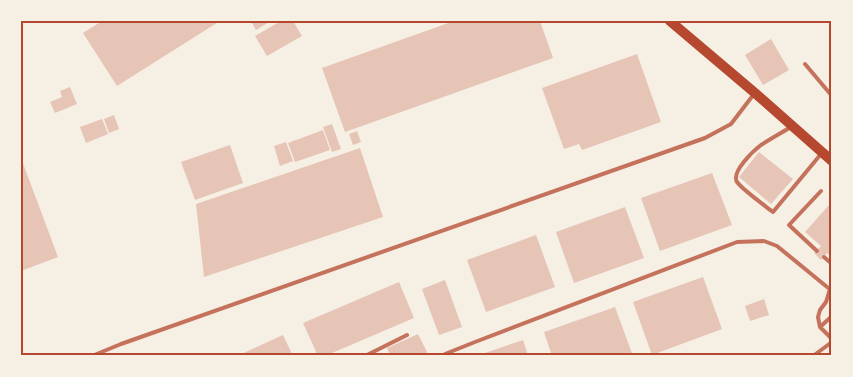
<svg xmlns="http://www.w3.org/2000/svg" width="853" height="377" font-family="Signika,sans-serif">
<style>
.building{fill:#e6c5b7}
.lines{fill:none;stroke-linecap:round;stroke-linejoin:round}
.service{stroke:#c5725c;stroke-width:4}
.secondary{stroke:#b5482f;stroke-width:10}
.neatline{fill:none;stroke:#b5482f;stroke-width:2}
</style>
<rect width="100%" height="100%" fill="#f6efe4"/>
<!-- building -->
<path class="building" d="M 102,21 L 220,21 L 117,86 L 83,33 Z
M 251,21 L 271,21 L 256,30 Z
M 281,21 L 293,21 L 302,36 L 267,56 L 255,36 Z
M 454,21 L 540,21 L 553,58 L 345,132 L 322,68 Z
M 771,39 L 789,70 L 763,85 L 745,55 Z
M 637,54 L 661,122 L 582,150 L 579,144 L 564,149 L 542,88 Z
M 70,87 L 77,104 L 55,113 L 50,102 L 62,97 L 60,91 Z
M 114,115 L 119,129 L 109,133 L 104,119 Z
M 102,119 L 108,134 L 86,143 L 80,127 Z
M 332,124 L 341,149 L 332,152 L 323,127 Z
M 323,130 L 330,150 L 295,162 L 288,143 Z
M 357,131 L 361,142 L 353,145 L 349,134 Z
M 286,142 L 293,161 L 280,166 L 274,146 Z
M 230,145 L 243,183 L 195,200 L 181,162 Z
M 360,148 L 383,217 L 204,277 L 196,204 Z
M 759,152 L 793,179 L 771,204 L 739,177 Z
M 21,158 L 58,257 L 21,271 Z
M 712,173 L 732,225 L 660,251 L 641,198 Z
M 829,205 L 832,207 L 832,256 L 827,253 L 821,260 L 814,253 L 821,246 L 805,232 Z
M 625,207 L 644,258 L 574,283 L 556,232 Z
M 536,235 L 555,287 L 486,312 L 467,260 Z
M 703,277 L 722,329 L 652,355 L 633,302 Z
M 445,280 L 462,327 L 439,335 L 422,289 Z
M 399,282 L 414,318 L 325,356 L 318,356 L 303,323 Z
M 764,299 L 769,315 L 750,321 L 745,306 Z
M 615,307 L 633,356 L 552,356 L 544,332 Z
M 418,334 L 429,356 L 390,356 L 387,348 Z
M 283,335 L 293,356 L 237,356 Z
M 523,340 L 528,356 L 479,356 L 479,355 Z"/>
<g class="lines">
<!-- service -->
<path class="service" d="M 805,64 L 832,96
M 791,127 C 781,133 770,139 761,145 C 753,151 731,172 737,182 C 743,190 764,205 773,212 L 821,154
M 817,251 L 789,225 L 821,191
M 824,257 L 832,264
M 830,289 L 826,302 L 820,310 L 818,317 L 820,327 L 832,339
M 820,327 L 832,316
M 92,356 L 121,344 L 705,138 L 731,124 L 754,94
M 365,356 L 407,335
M 445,356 L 445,354 L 475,342 L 737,242 L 764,241 L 777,246 L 832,291
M 813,356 L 832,342"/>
<!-- secondary -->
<path class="secondary" d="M 670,21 L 755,93 L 832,161"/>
</g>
<!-- border -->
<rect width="853" height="377" fill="none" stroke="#f6efe4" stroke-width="45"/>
<rect x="22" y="22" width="808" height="332" class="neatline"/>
</svg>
